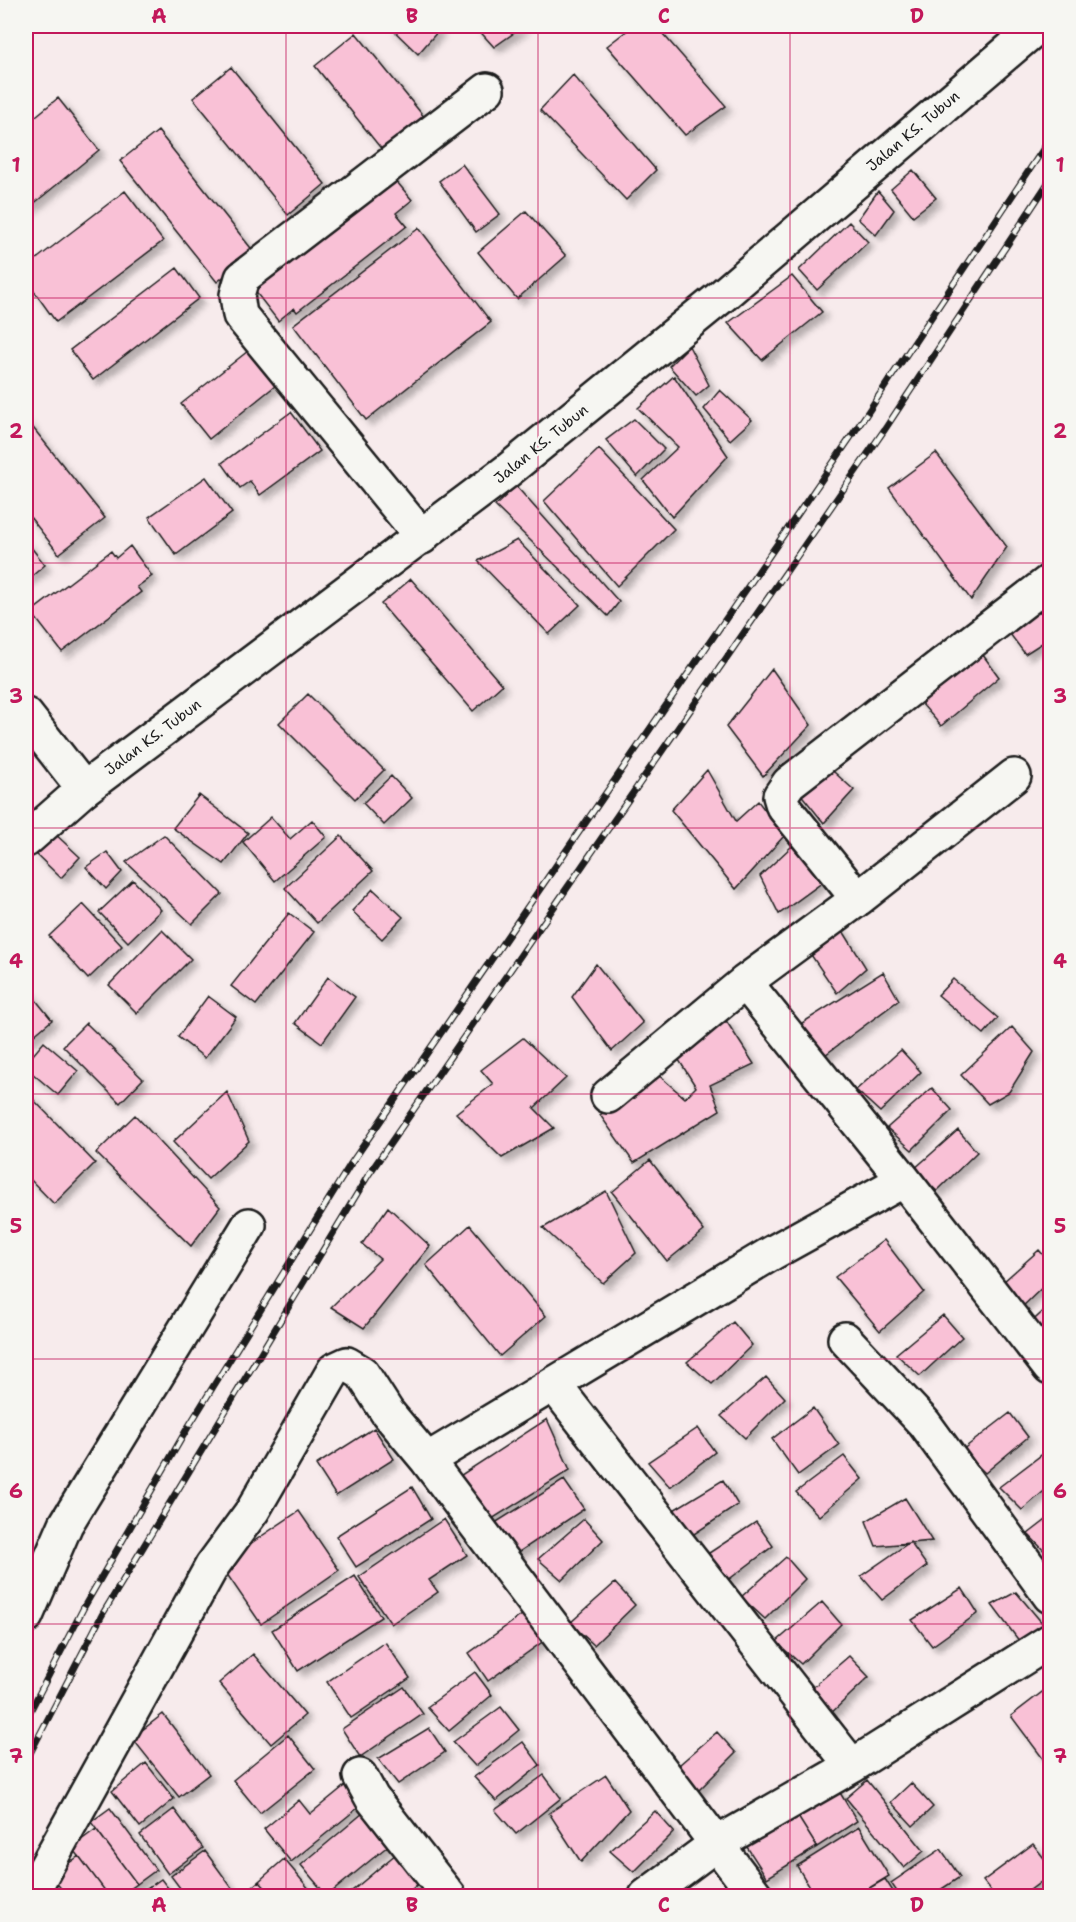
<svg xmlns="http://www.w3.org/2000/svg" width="1076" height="1922" font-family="'Shantell Sans',sans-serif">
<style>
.building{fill:#f9c1d6;stroke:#1c1c1c;stroke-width:1.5;filter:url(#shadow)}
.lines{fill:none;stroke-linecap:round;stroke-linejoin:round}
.minor-casing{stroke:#1c1c1c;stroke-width:38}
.secondary-casing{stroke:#1c1c1c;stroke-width:38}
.minor{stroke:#f6f6f2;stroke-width:33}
.secondary{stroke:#f6f6f2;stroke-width:33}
.rail-casing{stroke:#1c1c1c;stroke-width:7}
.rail{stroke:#f6f6f2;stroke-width:4.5;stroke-dasharray:14;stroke-linecap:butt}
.grid{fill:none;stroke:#c2185b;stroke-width:1.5;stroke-opacity:0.55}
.labels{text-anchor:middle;stroke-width:4.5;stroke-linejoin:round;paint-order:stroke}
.street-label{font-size:15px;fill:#1c1c1c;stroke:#f6f6f2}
.neatline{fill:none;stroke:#c2185b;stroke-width:2}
.grid-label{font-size:20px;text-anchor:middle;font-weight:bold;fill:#c2185b}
</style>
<defs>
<filter id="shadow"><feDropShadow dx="5.5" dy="5.5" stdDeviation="3" flood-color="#0004"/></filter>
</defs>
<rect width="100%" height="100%" fill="#f7ebec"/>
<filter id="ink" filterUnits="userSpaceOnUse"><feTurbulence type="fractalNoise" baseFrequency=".0167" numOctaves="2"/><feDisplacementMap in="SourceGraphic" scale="12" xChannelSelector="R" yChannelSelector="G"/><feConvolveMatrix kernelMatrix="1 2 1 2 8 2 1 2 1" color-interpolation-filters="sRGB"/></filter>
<g filter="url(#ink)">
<!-- building -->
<path class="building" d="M 389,26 L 435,26 L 439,30 L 418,54 Z
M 475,26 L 524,26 L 494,47 Z
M 633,26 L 656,26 L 726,106 L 685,135 L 607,46 Z
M 356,33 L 425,118 L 383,151 L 315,66 Z
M 231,67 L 325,184 L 288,215 L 193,98 Z
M 573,75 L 656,170 L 626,200 L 540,110 Z
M 58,98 L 99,150 L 26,210 L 26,124 Z
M 158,131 L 254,252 L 217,282 L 120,161 Z
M 462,164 L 500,214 L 476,232 L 439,181 Z
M 913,170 L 936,198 L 913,216 L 891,189 Z
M 392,176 L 412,200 L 396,213 L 407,226 L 297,312 L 294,308 L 278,321 L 251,286 Z
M 125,191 L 163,241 L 56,322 L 26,280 L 26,267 Z
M 878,191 L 894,210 L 876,235 L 858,219 Z
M 526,211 L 566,256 L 517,299 L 478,252 Z
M 849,222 L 868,242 L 817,290 L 799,270 Z
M 419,228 L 491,322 L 366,420 L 293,325 Z
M 177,268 L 199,298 L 93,380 L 70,350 Z
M 792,276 L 822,312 L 762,360 L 728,323 Z
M 689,346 L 709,385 L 696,396 L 669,366 Z
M 248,351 L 275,386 L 209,439 L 181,404 Z
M 674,376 L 728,456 L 672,517 L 643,480 L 678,447 L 638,408 Z
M 720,390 L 752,420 L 730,440 L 704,409 Z
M 291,412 L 320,451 L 260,495 L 250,481 L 240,488 L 222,463 Z
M 26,419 L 105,518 L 59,554 L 26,512 Z
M 634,419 L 664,449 L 637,477 L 606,440 Z
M 599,449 L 674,529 L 617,586 L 544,501 Z
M 936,453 L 1007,547 L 971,600 L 889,488 Z
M 206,477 L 232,513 L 176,555 L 149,517 Z
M 516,486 L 619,602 L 608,616 L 495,506 Z
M 517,540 L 580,605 L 549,634 L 478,561 Z
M 26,541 L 45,565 L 26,581 Z
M 130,546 L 152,576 L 137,587 L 141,592 L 62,652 L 31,612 L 111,551 L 116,558 Z
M 411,579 L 502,685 L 473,711 L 381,604 Z
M 1050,589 L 1050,638 L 1025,654 L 1004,626 Z
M 980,651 L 999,677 L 941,726 L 915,696 Z
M 772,669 L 811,725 L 763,776 L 726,727 Z
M 308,694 L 384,770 L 355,799 L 279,723 Z
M 825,764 L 854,790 L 824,823 L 795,787 Z
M 707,770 L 736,821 L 758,801 L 784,836 L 736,889 L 671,810 Z
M 391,776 L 412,798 L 384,825 L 363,803 Z
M 199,795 L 248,833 L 224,864 L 173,828 Z
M 271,817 L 290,839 L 312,820 L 326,837 L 275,881 L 243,842 Z
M 53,832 L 80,857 L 61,878 L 34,852 Z
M 164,835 L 222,894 L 192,924 L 126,862 Z
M 341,836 L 373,871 L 317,923 L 285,888 Z
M 792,846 L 823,882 L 779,914 L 760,876 Z
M 107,852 L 122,872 L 106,889 L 86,867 Z
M 133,880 L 161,910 L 128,942 L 99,912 Z
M 373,889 L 403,917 L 382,939 L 352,911 Z
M 83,904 L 122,946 L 88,979 L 49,936 Z
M 289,913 L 314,932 L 256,1005 L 231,986 Z
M 840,926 L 866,968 L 837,993 L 809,952 Z
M 162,930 L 191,959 L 137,1013 L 109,985 Z
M 596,964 L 643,1023 L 612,1051 L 572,997 Z
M 883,972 L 899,1000 L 818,1060 L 791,1030 Z
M 328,977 L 355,997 L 322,1043 L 295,1023 Z
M 953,979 L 998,1018 L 984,1034 L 938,995 Z
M 26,988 L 52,1020 L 26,1042 Z
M 208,996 L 236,1017 L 205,1058 L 178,1037 Z
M 725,1019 L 754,1064 L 710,1085 L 720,1110 L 634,1163 L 600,1115 L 656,1073 L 685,1098 L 696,1087 L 677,1057 Z
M 86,1023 L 143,1079 L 120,1103 L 63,1046 Z
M 1012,1027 L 1034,1052 L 1009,1092 L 988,1104 L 961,1075 Z
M 523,1038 L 566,1078 L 534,1108 L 554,1128 L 502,1158 L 456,1113 L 493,1084 L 481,1070 Z
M 44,1042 L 78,1071 L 58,1095 L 26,1068 L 26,1063 Z
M 901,1050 L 921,1072 L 880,1112 L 856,1090 Z
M 932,1088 L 952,1110 L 912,1150 L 887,1128 Z
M 26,1092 L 95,1163 L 54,1204 L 26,1175 Z
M 227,1092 L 249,1141 L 208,1179 L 173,1142 Z
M 135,1115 L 220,1207 L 191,1246 L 96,1153 Z
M 958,1130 L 977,1152 L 937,1191 L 913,1170 Z
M 650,1160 L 704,1231 L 667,1261 L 612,1192 Z
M 606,1191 L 636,1253 L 603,1283 L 543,1228 Z
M 388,1207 L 430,1246 L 364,1328 L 331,1307 L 380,1259 L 362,1244 Z
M 470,1225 L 546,1316 L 500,1356 L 426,1265 Z
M 884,1240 L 924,1292 L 880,1331 L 835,1277 Z
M 1039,1250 L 1050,1263 L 1050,1280 L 1018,1311 L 994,1290 Z
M 1050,1305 L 1050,1348 L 1023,1330 Z
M 943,1315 L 962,1337 L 920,1376 L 896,1354 Z
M 733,1322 L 752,1345 L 712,1384 L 687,1362 Z
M 766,1377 L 785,1398 L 745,1438 L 721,1416 Z
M 813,1408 L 839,1445 L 798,1475 L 772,1439 Z
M 1010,1413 L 1028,1437 L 985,1473 L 962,1450 Z
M 547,1419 L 570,1470 L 484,1524 L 458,1477 Z
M 374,1428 L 394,1459 L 336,1496 L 316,1465 Z
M 698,1428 L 715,1452 L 670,1487 L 648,1462 Z
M 1048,1450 L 1050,1454 L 1050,1486 L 1022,1510 L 999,1487 Z
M 844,1456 L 862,1479 L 819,1516 L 796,1492 Z
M 564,1480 L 584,1509 L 516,1554 L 495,1523 Z
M 723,1480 L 738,1505 L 691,1536 L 672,1511 Z
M 412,1487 L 431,1519 L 356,1567 L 336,1536 Z
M 905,1498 L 932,1541 L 876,1546 L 866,1521 Z
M 299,1511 L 339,1570 L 261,1624 L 220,1564 Z
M 1050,1517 L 1050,1557 L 1028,1534 Z
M 444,1519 L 467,1555 L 429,1580 L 438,1592 L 391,1624 L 359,1577 Z
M 584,1519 L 603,1540 L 562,1580 L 538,1559 Z
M 756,1522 L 773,1546 L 728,1580 L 706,1555 Z
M 910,1542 L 927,1566 L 882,1600 L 861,1576 Z
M 786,1557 L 805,1579 L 765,1619 L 741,1597 Z
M 355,1576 L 381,1617 L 298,1671 L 272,1630 Z
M 615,1583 L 635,1605 L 594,1645 L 570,1623 Z
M 962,1588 L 978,1613 L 932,1646 L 912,1620 Z
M 1016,1592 L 1048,1630 L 1020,1642 L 992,1605 Z
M 822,1602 L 841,1624 L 801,1664 L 776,1642 Z
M 526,1612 L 545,1640 L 488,1681 L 469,1653 Z
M 385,1642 L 410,1678 L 351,1718 L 327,1682 Z
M 253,1654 L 305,1715 L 271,1744 L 219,1683 Z
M 849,1656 L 869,1677 L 828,1716 L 804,1695 Z
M 475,1672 L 492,1695 L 449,1731 L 427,1707 Z
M 1050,1686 L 1050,1768 L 1011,1716 Z
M 404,1687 L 423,1714 L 360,1757 L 342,1729 Z
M 501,1707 L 519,1730 L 475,1766 L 453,1742 Z
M 163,1714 L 209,1774 L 179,1797 L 132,1738 Z
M 429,1728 L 445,1752 L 398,1784 L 378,1759 Z
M 717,1732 L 736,1753 L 696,1793 L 672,1771 Z
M 288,1735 L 315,1769 L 260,1813 L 233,1780 Z
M 523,1742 L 540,1765 L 496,1801 L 474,1777 Z
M 146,1763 L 174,1799 L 140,1827 L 112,1791 Z
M 544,1775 L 561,1798 L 516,1834 L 495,1810 Z
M 606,1775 L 629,1810 L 581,1862 L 549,1813 Z
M 867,1780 L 924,1851 L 904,1868 L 846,1798 Z
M 348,1783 L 364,1803 L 291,1862 L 264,1829 L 299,1800 L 310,1814 Z
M 911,1783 L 933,1807 L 913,1826 L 891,1802 Z
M 836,1786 L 857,1821 L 817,1847 L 795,1812 Z
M 110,1808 L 156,1870 L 137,1884 L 91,1822 Z
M 174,1809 L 203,1848 L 168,1874 L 140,1835 Z
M 655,1811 L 674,1832 L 634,1872 L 610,1851 Z
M 795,1812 L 817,1847 L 767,1878 L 745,1844 Z
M 363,1813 L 389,1845 L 327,1896 L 301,1865 Z
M 859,1827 L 889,1876 L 856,1896 L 815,1896 L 797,1866 Z
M 96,1829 L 137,1884 L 120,1896 L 109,1896 L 72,1847 Z
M 1033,1844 L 1050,1866 L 1050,1875 L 1022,1896 L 995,1896 L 983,1881 Z
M 403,1848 L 427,1876 L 404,1896 L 346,1896 Z
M 941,1849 L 960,1877 L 931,1896 L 900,1896 L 891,1883 Z
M 205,1851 L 232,1888 L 221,1896 L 186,1896 L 171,1876 Z
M 79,1856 L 109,1896 L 67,1896 L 51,1876 Z
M 284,1859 L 315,1896 L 273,1896 L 259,1881 Z
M 161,1879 L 174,1896 L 137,1896 Z
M 885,1879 L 896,1896 L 856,1896 Z
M 259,1881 L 273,1896 L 241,1896 Z"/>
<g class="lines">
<!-- minor casing -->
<g class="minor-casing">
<path id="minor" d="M 422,537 L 240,315 L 237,295 L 242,278 L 487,90
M 26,715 L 84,789
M 858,899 L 1014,776
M 608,1096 L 745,982
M 904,1180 L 745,982 L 858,899 L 783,806 L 780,796 L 789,783 L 1050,581
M 845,1339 L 924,1423 L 1050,1596
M 555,1386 L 852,1766
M 26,1616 L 66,1524 L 249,1225
M 360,1776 L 372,1798 L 449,1896
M 30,1896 L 212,1566 L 253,1510 L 334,1370 L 347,1364 L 362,1373 L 387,1412 L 427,1460
M 646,1896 L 716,1844 L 852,1766 L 1050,1641
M 756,1896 L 427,1460 L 772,1253 L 904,1180 L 1050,1368"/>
</g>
<!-- secondary casing -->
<g class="secondary-casing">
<path id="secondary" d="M 26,840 L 84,789 L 506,472 L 722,296 L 1038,26"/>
</g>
<!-- minor -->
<use href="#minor" class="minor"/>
<!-- secondary -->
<use href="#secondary" class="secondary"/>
<!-- rail casing -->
<g class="rail-casing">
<path id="rail" d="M 26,1719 L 84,1607 L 187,1429 L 350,1165 L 866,415 L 1050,139
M 26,1761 L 102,1615 L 369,1174 L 885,429 L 1050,180"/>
</g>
<!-- rail -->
<use href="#rail" class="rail"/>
</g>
</g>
<!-- grid -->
<path class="grid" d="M 286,26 L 286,1896M 538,26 L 538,1896M 790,26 L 790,1896M 26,298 L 1050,298M 26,563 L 1050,563M 26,828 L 1050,828M 26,1094 L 1050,1094M 26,1359 L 1050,1359M 26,1624 L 1050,1624"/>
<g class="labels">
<!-- street labels -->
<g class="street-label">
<text transform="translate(913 131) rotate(-40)" y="5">Jalan KS. Tubun</text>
<text transform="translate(541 444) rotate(-39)" y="5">Jalan KS. Tubun</text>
<text transform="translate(153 737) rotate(-37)" y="5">Jalan KS. Tubun</text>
</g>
</g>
<!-- margin -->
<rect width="1076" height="1922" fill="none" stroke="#f6f6f2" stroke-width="66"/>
<rect x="33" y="33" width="1010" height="1856" class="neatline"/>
<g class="grid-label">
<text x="159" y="23">A</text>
<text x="412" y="23">B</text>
<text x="664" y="23">C</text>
<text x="917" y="23">D</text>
<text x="16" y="172">1</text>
<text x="1060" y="172">1</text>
<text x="16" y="438">2</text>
<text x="1060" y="438">2</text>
<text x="16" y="703">3</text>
<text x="1060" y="703">3</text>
<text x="16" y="968">4</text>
<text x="1060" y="968">4</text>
<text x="16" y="1233">5</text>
<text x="1060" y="1233">5</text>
<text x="16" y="1498">6</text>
<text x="1060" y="1498">6</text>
<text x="16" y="1763">7</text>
<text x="1060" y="1763">7</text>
<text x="159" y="1912">A</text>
<text x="412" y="1912">B</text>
<text x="664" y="1912">C</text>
<text x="917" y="1912">D</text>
</g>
</svg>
